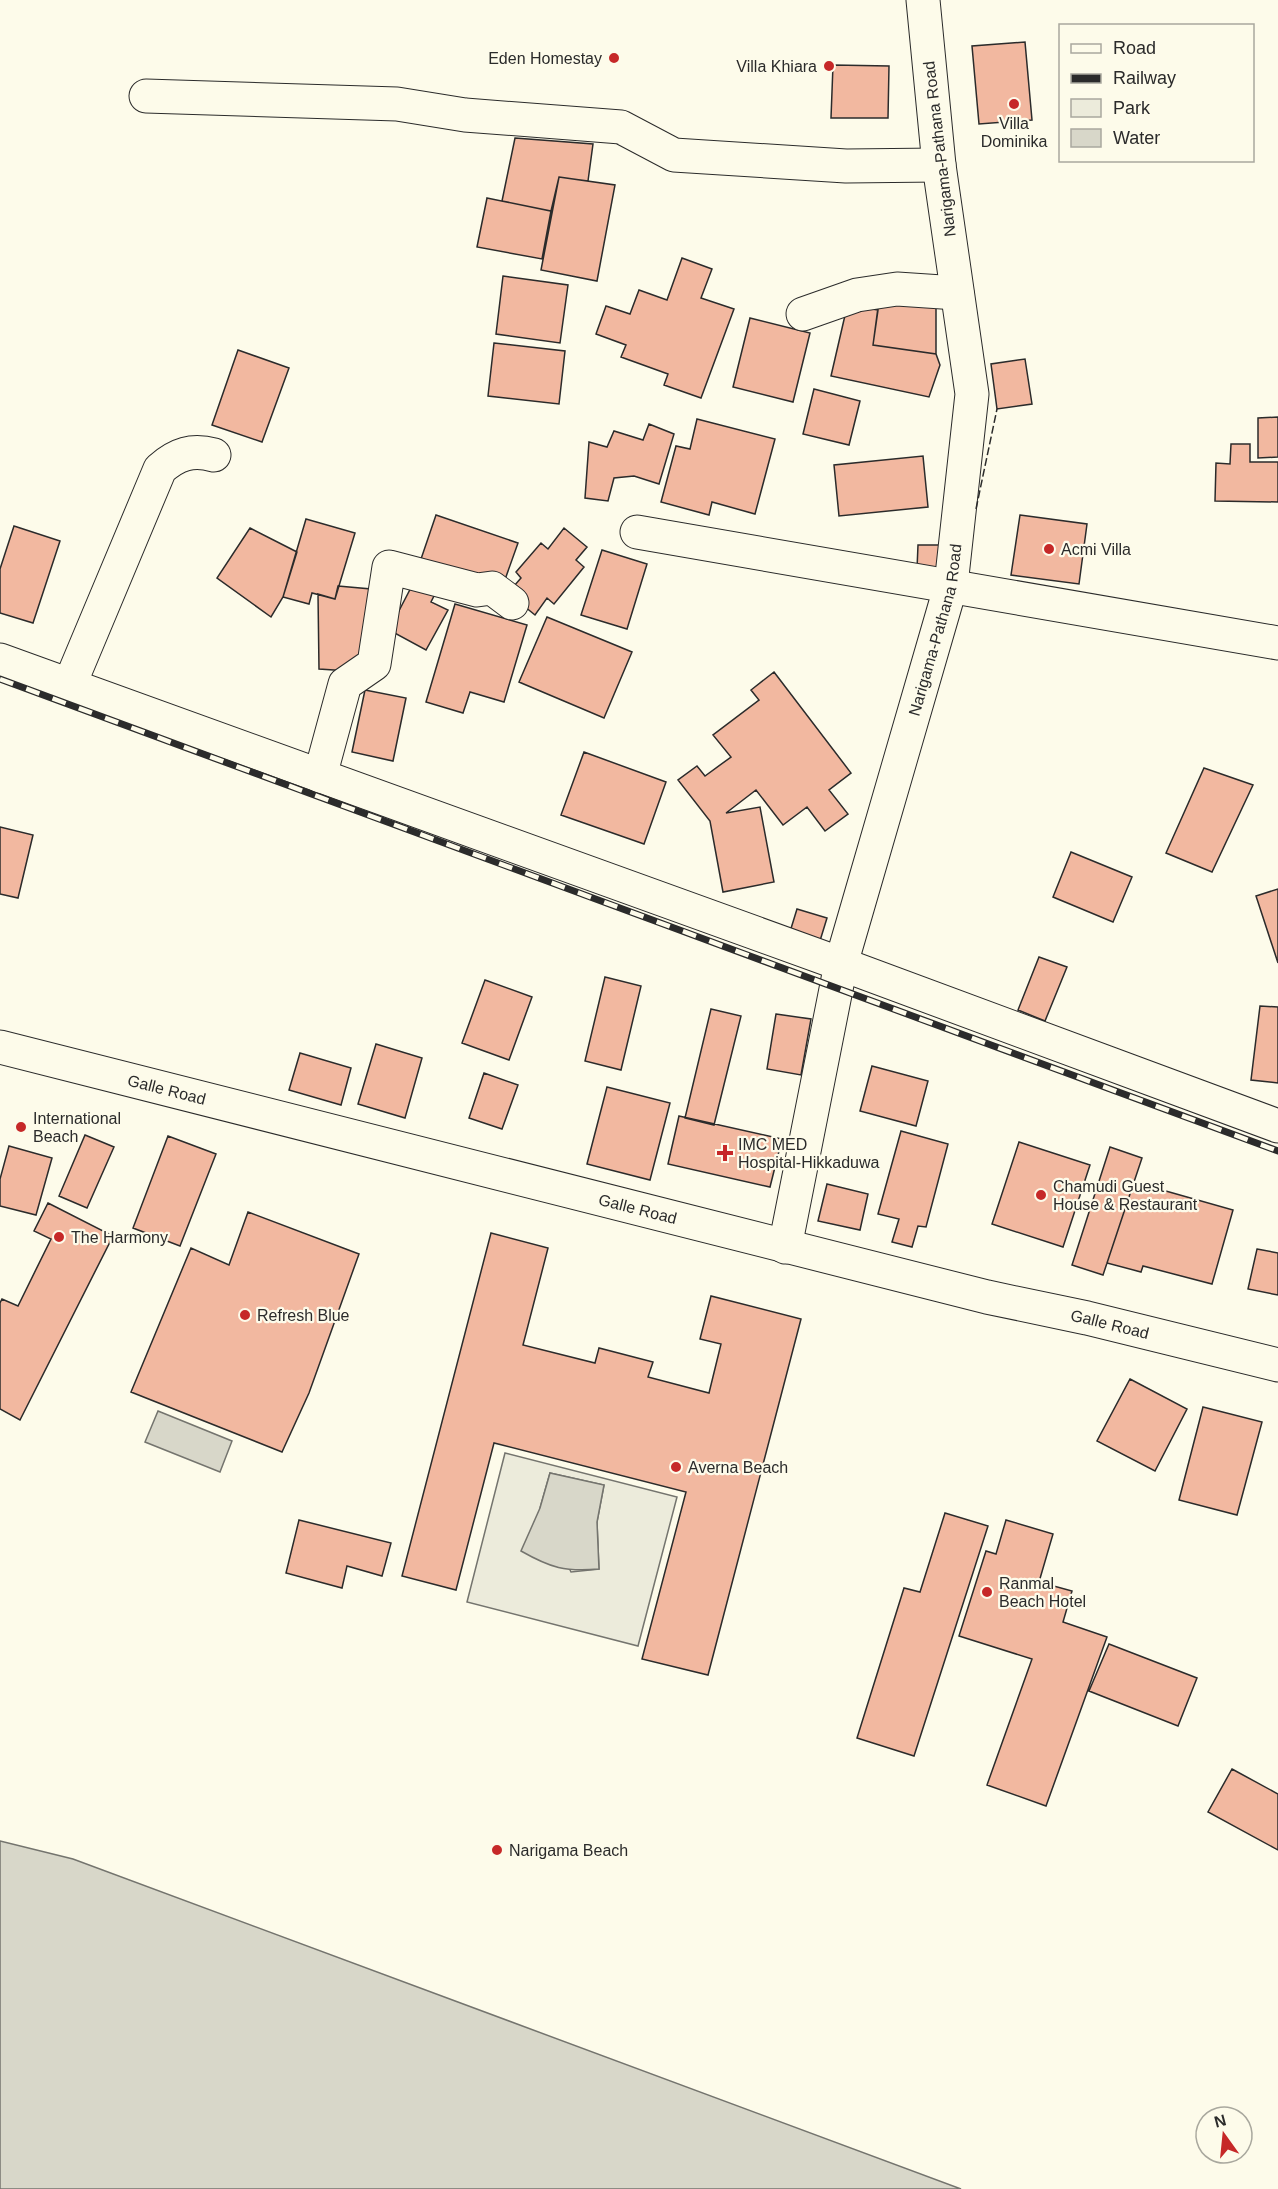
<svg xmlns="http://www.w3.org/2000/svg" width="1278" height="2189" font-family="Helvetica,sans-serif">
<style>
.green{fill:#ecebdb;stroke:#74746e;stroke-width:1.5;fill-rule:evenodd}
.water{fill:#d8d7c9;stroke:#74746e;stroke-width:1.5}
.building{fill:#f2b8a0;stroke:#2b2b2b;stroke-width:1.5}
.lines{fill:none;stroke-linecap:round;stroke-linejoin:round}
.minor-casing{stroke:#2b2b2b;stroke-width:35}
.highway-casing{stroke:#2b2b2b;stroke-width:35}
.minor{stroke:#fdfbea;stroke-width:33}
.highway{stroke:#fdfbea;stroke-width:33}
.rail-casing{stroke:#2b2b2b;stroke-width:7}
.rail{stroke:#fdfbea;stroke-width:4.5;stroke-dasharray:14;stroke-linecap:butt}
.fence{stroke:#2b2b2b;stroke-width:1.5;stroke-dasharray:8 3;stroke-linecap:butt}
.poi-dot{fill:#c62828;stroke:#fdfbea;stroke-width:2}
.labels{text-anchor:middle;stroke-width:4.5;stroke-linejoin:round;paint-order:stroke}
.poi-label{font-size:16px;fill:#2b2b2b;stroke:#fdfbea;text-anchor:start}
.street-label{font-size:16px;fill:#2b2b2b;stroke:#fdfbea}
</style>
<rect width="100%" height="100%" fill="#fdfbea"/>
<!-- green -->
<path class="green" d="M 505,1453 L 677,1497 L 638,1646 L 467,1602 ZM 550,1473 L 604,1485 L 597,1522 L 599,1569 L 571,1572 L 540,1508 Z"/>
<!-- water -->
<path class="water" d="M 158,1411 L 232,1441 L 220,1472 L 145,1442 Z
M 550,1473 L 604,1485 L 597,1522 L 599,1569 C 565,1572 551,1568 521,1551 L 540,1508 Z
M 0,1841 L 73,1859 L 961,2189 L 0,2189 Z"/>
<!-- building -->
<path class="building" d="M 1025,42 L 1032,120 L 979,124 L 972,46 Z
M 833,65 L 889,66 L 888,118 L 831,118 Z
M 515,138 L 593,144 L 588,181 L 559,177 L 551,211 L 502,201 Z
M 559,177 L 615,185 L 597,281 L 541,270 Z
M 487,198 L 551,211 L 542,259 L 477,247 Z
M 682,258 L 712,269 L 701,298 L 734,309 L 701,398 L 664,385 L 668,374 L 621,357 L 626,345 L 596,334 L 606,306 L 630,314 L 639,290 L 667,300 Z
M 503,276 L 568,285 L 560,343 L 496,334 Z
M 879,300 L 936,302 L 936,354 L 873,345 Z
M 866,308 L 878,310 L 873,345 L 936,354 L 940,365 L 929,397 L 831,376 L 846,311 Z
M 750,318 L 810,333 L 793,402 L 733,387 Z
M 494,343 L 565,351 L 559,404 L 488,396 Z
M 238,350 L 289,368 L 262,442 L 212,425 Z
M 1025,359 L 1032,404 L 997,409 L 991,364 Z
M 814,389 L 860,401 L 849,445 L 803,434 Z
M 1278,417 L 1278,457 L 1258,458 L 1258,418 Z
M 697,419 L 775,439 L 755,514 L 712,502 L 709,515 L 661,502 L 676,446 L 690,449 Z
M 649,424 L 674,434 L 659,484 L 634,476 L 614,478 L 608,501 L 585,498 L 589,442 L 607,447 L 614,431 L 643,440 Z
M 1231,444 L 1250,444 L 1250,462 L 1278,462 L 1278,502 L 1215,501 L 1216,463 L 1230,464 Z
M 923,456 L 928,507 L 839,516 L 834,465 Z
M 436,515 L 518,543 L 502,588 L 421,559 Z
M 1020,515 L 1087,524 L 1079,584 L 1011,575 Z
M 306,519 L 355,533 L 335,599 L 312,593 L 309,604 L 283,597 Z
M 14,526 L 60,541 L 33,623 L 0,613 L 0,569 Z
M 250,528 L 297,552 L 283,597 L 271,617 L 217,578 Z
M 564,528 L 587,547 L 576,560 L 584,567 L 554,604 L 547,598 L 535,615 L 508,593 L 521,578 L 516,572 L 541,543 L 548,549 Z
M 918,545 L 942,545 L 941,570 L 917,569 Z
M 602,550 L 647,564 L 627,629 L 581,615 Z
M 416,578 L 437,590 L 431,602 L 448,610 L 426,650 L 389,630 Z
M 338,586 L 371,589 L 371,652 L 349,671 L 319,669 L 318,594 L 335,599 Z
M 455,604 L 527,625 L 504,702 L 470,692 L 463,713 L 426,702 Z
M 547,617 L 632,652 L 604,718 L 519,682 Z
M 774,672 L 851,773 L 829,790 L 848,814 L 825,831 L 807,807 L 783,825 L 756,790 L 726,813 L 760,807 L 774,882 L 723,892 L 710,821 L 678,780 L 697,766 L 705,776 L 731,757 L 713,735 L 759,700 L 751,690 Z
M 365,690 L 406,698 L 393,761 L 352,752 Z
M 584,752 L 666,782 L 644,844 L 561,815 Z
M 1204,768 L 1253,785 L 1212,872 L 1166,853 Z
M 0,827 L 33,835 L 18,898 L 0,894 Z
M 1071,852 L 1132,877 L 1113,922 L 1053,897 Z
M 1278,889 L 1278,963 L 1256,896 Z
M 797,909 L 827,918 L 819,944 L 789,935 Z
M 1039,957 L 1067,967 L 1045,1021 L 1018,1010 Z
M 605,977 L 641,986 L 621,1070 L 585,1061 Z
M 485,980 L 532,997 L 509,1060 L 462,1043 Z
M 1260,1006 L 1278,1007 L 1278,1083 L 1251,1080 Z
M 711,1009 L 741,1016 L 714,1125 L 685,1118 Z
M 776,1014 L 811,1019 L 801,1075 L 767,1069 Z
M 376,1044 L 422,1058 L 405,1118 L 358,1104 Z
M 300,1053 L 351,1068 L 341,1105 L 289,1090 Z
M 872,1066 L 928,1081 L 916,1126 L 860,1111 Z
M 484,1073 L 518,1085 L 502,1129 L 469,1118 Z
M 607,1087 L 670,1103 L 650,1180 L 587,1164 Z
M 679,1116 L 782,1139 L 770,1187 L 668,1164 Z
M 901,1131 L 948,1144 L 926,1227 L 918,1226 L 912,1247 L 892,1242 L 899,1219 L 878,1214 Z
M 85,1135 L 114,1147 L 87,1208 L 59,1196 Z
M 168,1136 L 216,1154 L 180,1246 L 133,1228 Z
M 1019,1142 L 1090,1165 L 1063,1247 L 992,1224 Z
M 9,1146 L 52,1158 L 36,1215 L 0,1206 L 0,1179 Z
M 1110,1147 L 1142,1158 L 1103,1275 L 1072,1265 Z
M 1134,1182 L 1233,1210 L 1212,1284 L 1143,1266 L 1141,1272 L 1107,1263 Z
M 827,1184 L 868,1194 L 860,1230 L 818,1221 Z
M 48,1203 L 113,1236 L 20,1420 L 0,1409 L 0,1303 L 2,1299 L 18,1306 L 51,1239 L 34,1231 Z
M 248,1212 L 359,1254 L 309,1393 L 282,1452 L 131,1392 L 191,1248 L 229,1265 Z
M 491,1233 L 548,1248 L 523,1345 L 595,1363 L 599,1348 L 653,1362 L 648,1377 L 709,1393 L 721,1344 L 700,1339 L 711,1296 L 801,1319 L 708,1675 L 642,1659 L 686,1492 L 494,1443 L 456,1590 L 402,1576 Z
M 1257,1249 L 1278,1253 L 1278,1295 L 1248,1289 Z
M 1130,1379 L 1187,1409 L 1155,1471 L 1097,1441 Z
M 1203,1407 L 1262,1422 L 1237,1515 L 1179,1500 Z
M 945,1513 L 988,1526 L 914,1756 L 857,1738 L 904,1588 L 920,1592 Z
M 299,1520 L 391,1543 L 382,1576 L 347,1566 L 342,1588 L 286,1573 Z
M 1006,1520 L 1053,1534 L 1039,1582 L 1072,1591 L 1063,1622 L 1107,1637 L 1046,1806 L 987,1785 L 1032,1659 L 959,1636 L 986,1551 L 996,1554 Z
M 1109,1644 L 1197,1678 L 1178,1726 L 1089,1691 Z
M 1232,1769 L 1278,1794 L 1278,1850 L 1208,1812 Z"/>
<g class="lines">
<!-- minor casing -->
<g class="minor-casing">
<g id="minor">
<path d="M 146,96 L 397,104 L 465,115 L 621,127 L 674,155 L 846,166 L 939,165"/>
<path d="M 803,314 L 857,295 L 897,289 L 957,293"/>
<path d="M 637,532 L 1278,643"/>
<path d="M 0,660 L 841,964 L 1278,1126"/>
<path d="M 69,686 L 160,469 C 177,454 192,449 214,455"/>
<path d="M 320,776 L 345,684 L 374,664 L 389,567 L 477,590 L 492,588 L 512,603"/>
<path id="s1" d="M 785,1247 L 841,964 L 951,585 L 972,394 L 939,165 L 923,0"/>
</g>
</g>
<!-- highway casing -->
<g class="highway-casing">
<g id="highway">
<path id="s2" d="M 0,1047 L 987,1297 L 1087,1318 L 1278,1365"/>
</g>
</g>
<!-- minor -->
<use href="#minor" class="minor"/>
<!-- highway -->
<use href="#highway" class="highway"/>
<!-- rail casing -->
<g class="rail-casing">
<path id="rail" d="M 0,679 L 1278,1151"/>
</g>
<!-- rail -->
<use href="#rail" class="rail"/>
<!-- fence -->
<path class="fence" d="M 976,509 L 997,409"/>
</g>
<!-- markers -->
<g class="poi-dot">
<circle cx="614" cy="58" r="6"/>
<circle cx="829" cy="66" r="6"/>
<circle cx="1014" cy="104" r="6"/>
<circle cx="1049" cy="549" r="6"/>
<circle cx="21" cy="1127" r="6"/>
<path d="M722 1144h6v6h6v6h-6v6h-6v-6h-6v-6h6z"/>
<circle cx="1041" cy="1195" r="6"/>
<circle cx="59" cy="1237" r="6"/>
<circle cx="245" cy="1315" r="6"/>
<circle cx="676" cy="1467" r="6"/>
<circle cx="987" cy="1592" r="6"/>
<circle cx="497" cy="1850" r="6"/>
</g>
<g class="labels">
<!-- poi labels -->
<g class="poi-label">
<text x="602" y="64" text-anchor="end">Eden Homestay</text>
<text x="817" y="72" text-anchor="end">Villa Khiara</text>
<text x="1014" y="129" text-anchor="middle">Villa<tspan x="1014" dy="18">Dominika</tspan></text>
<text x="1061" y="555">Acmi Villa</text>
<text x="33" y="1124">International<tspan x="33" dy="18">Beach</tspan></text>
<text x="738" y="1150">IMC MED<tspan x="738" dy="18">Hospital-Hikkaduwa</tspan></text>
<text x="1053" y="1192">Chamudi Guest<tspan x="1053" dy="18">House &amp; Restaurant</tspan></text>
<text x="71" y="1243">The Harmony</text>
<text x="257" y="1321">Refresh Blue</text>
<text x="688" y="1473">Averna Beach</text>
<text x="999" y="1589">Ranmal<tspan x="999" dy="18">Beach Hotel</tspan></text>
<text x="509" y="1856">Narigama Beach</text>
</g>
<!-- street labels -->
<g class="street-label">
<text transform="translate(939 149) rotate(-97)" y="6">Narigama-Pathana Road</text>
<text dy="6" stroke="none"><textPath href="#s1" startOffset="636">Narigama-Pathana Road</textPath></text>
<text dy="6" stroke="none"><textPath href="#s2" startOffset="172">Galle Road</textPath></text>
<text dy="6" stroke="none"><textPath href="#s2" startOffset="658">Galle Road</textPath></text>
<text dy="6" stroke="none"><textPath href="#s2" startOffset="1144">Galle Road</textPath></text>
</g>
</g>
<!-- legend -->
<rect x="1059" y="24" width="195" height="138" fill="#fdfbea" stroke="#a9a89e" stroke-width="1.5"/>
<rect x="1071" y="44" width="30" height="9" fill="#fdfbea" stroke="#a9a89e" stroke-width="1.5"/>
<text x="1113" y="54" font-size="18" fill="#2b2b2b">Road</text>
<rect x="1071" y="74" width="30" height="9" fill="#2b2b2b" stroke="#a9a89e" stroke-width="1.5"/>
<text x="1113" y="84" font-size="18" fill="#2b2b2b">Railway</text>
<rect x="1071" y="99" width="30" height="18" fill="#ecebdb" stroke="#a9a89e" stroke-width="1.5"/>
<text x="1113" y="114" font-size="18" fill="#2b2b2b">Park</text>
<rect x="1071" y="129" width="30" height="18" fill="#d8d7c9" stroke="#a9a89e" stroke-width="1.5"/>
<text x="1113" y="144" font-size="18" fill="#2b2b2b">Water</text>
<!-- north arrow -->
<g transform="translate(1224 2135) rotate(345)"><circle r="28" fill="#fdfbea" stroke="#a9a89e" stroke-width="1.5"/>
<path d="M0-4.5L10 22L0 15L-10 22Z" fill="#c62828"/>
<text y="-9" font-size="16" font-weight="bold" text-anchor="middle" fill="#2b2b2b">N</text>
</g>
</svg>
